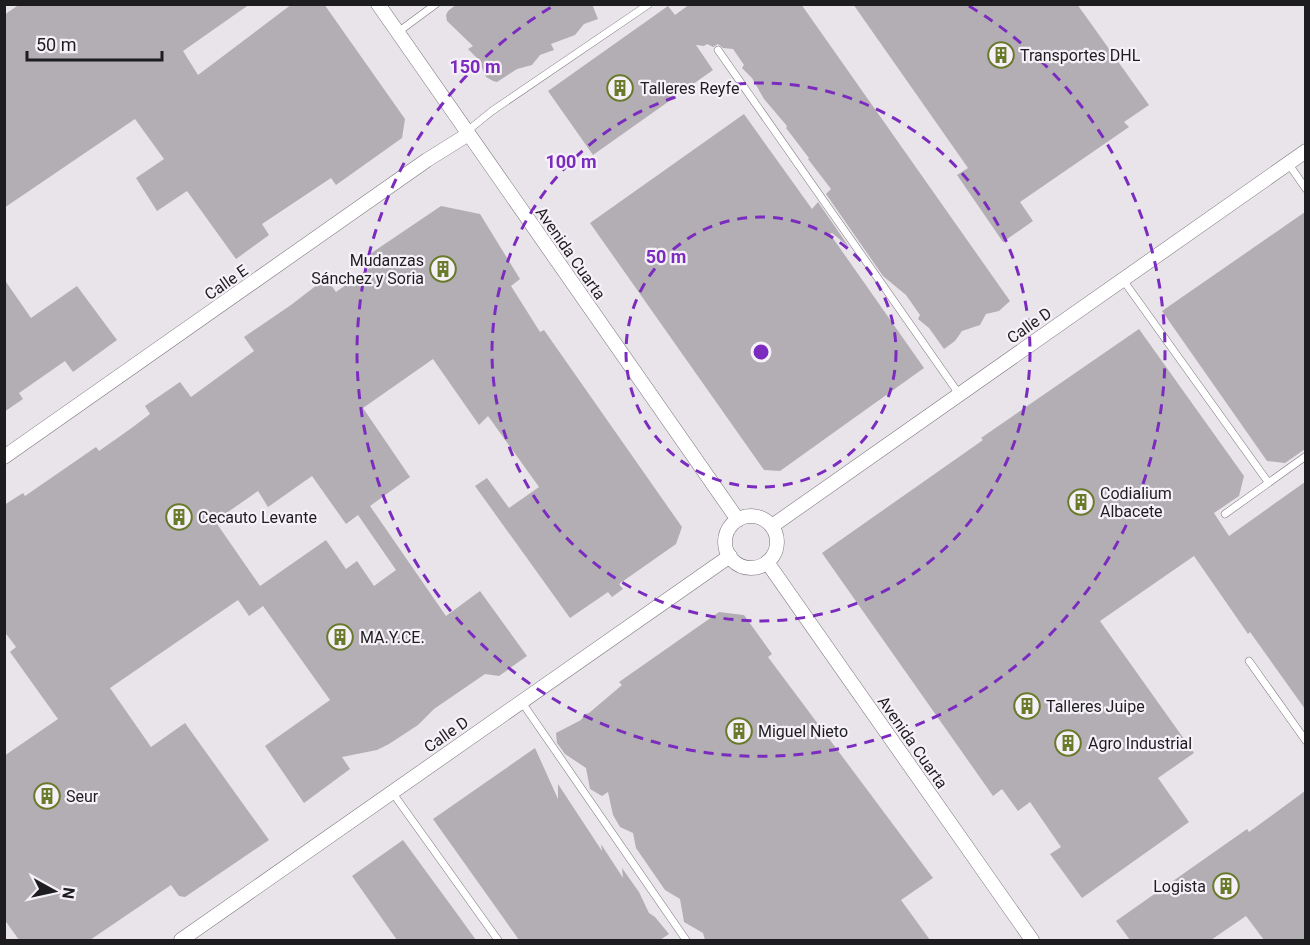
<svg xmlns="http://www.w3.org/2000/svg" width="1310" height="945" font-family="Roboto,sans-serif">
<style>
.building{fill:#b3aeb4;fill-rule:evenodd}
.lines{fill:none;stroke-linecap:round;stroke-linejoin:round}
.service-casing{stroke:#7a757b;stroke-width:8}
.minor-casing{stroke:#7a757b;stroke-width:15}
.service{stroke:#fff;stroke-width:7}
.minor{stroke:#fff;stroke-width:14}
.ring{fill:none;stroke:#7b2cbf;stroke-width:3;stroke-dasharray:10 8}
.labels{text-anchor:middle;stroke-width:4.5;stroke-linejoin:round;paint-order:stroke}
.poi-label{font-size:16px;fill:#1d1c1e;stroke:#f6f1f8;text-anchor:start}
.street-label{font-size:16px;fill:#1d1c1e;stroke:#f6f1f8}
.centre{fill:#7b2cbf;stroke:#f6f1f8;stroke-width:3}
.ring-label{font-size:18px;text-anchor:middle;font-weight:bold;fill:#7b2cbf;stroke:#f6f1f8;stroke-width:4.5;stroke-linejoin:round;paint-order:stroke}
</style>
<rect width="100%" height="100%" fill="#e9e4ea"/>
<!-- building -->
<path class="building" d="M 20,4 L 250,4 L 183,51 L 198,75 L 292,4 L 324,4 L 405,119 L 402,138 L 336,185 L 331,178 L 262,224 L 269,235 L 236,259 L 187,191 L 157,211 L 136,178 L 164,159 L 135,119 L 4,208 L 4,15 Z
M 457,4 L 592,4 L 598,19 L 584,24 L 575,35 L 551,44 L 554,50 L 540,55 L 532,65 L 517,69 L 497,82 L 493,81 L 486,77 L 478,59 L 468,49 L 473,46 L 447,21 L 446,15 L 448,11 Z
M 690,4 L 801,4 L 1010,301 L 999,311 L 986,314 L 980,325 L 962,331 L 955,341 L 944,349 L 929,328 L 918,319 L 920,315 L 906,295 L 883,276 L 826,194 L 831,189 L 808,159 L 809,158 L 786,128 L 787,126 L 764,99 L 752,78 L 742,68 L 744,65 L 733,49 L 723,48 L 718,44 L 713,47 L 707,44 L 704,46 L 696,45 L 713,70 L 593,155 L 548,91 L 668,6 L 675,15 Z
M 853,4 L 1077,4 L 1149,105 L 1124,122 L 1129,127 L 1020,202 L 1033,221 L 1003,242 L 957,175 L 968,168 Z
M 744,114 L 812,209 L 818,202 L 849,247 L 832,233 L 830,234 L 924,368 L 780,471 L 764,470 L 590,223 Z
M 441,206 L 480,214 L 520,279 L 511,286 L 540,332 L 544,330 L 682,527 L 676,544 L 619,584 L 623,589 L 612,597 L 608,592 L 570,618 L 475,486 L 487,478 L 509,508 L 539,487 L 488,416 L 479,425 L 433,359 L 363,408 L 410,477 L 370,506 L 446,616 L 480,591 L 527,656 L 499,676 L 485,674 L 434,709 L 418,725 L 389,744 L 377,750 L 342,757 L 350,769 L 304,803 L 265,746 L 330,700 L 263,606 L 249,616 L 238,600 L 110,688 L 151,747 L 185,723 L 269,840 L 185,897 L 179,896 L 171,885 L 90,940 L 19,940 L 4,919 L 4,756 L 58,719 L 10,652 L 16,647 L 4,631 L 4,505 L 23,493 L 25,496 L 96,447 L 99,451 L 133,427 L 150,414 L 145,406 L 180,382 L 191,397 L 254,351 L 244,337 L 291,305 L 326,278 L 336,292 L 371,267 L 364,258 ZM 312,476 L 346,524 L 358,515 L 396,570 L 374,586 L 357,561 L 346,569 L 326,540 L 260,586 L 215,521 L 258,491 L 268,507 Z
M 1305,212 L 1305,449 L 1285,463 L 1267,461 L 1162,311 Z
M 4,279 L 31,318 L 77,286 L 117,340 L 73,372 L 65,361 L 19,393 L 23,399 L 4,412 Z
M 1139,329 L 1244,476 L 1239,496 L 1214,513 L 1229,536 L 1305,482 L 1305,709 L 1250,632 L 1248,634 L 1194,556 L 1100,621 L 1194,753 L 1158,778 L 1189,822 L 1082,898 L 1050,854 L 1061,847 L 1030,802 L 1018,811 L 1002,789 L 993,796 L 822,553 L 983,440 L 981,438 Z
M 719,612 L 744,615 L 772,654 L 768,657 L 933,878 L 901,900 L 930,940 L 705,940 L 703,933 L 684,922 L 680,899 L 665,890 L 636,848 L 633,833 L 620,827 L 613,815 L 608,792 L 602,796 L 590,789 L 586,768 L 565,754 L 557,743 L 556,733 L 581,720 L 585,714 L 589,713 L 622,685 L 619,682 Z
M 535,748 L 558,799 L 558,784 L 602,851 L 601,844 L 623,878 L 622,868 L 639,892 L 649,913 L 655,917 L 669,934 L 660,940 L 519,940 L 433,819 Z
M 1305,791 L 1305,940 L 1264,940 L 1246,916 L 1211,940 L 1130,940 L 1116,921 L 1247,829 L 1249,832 Z
M 403,840 L 455,911 L 476,940 L 397,940 L 352,876 Z"/>
<g class="lines">
<!-- service casing -->
<g class="service-casing">
<path id="service" d="M 398,32 L 436,4
M 718,50 L 959,394
M 466,132 L 492,111 L 649,4
M 1288,163 L 1306,189
M 1123,280 L 1268,482
M 1225,514 L 1306,456
M 1249,661 L 1306,741
M 521,701 L 686,940
M 392,792 L 498,940"/>
</g>
<!-- minor casing -->
<g class="minor-casing">
<path id="minor" d="M 378,4 L 738,520
M 4,457 L 427,160 L 467,135
M725 542a26 26 0 1 1 52 0a26 26 0 1 1-52 0Z
M 772,526 L 1306,151
M 767,562 L 1032,940
M 181,940 L 730,556"/>
</g>
<!-- service -->
<use href="#service" class="service"/>
<!-- minor -->
<use href="#minor" class="minor"/>
</g>
<!-- distance rings -->
<g class="ring">
<circle cx="761" cy="352" r="135"/>
<circle cx="761" cy="352" r="269"/>
<path d="M969 6A404 404 0 1 1 553 6"/>
</g>
<!-- icons -->
<defs>
<g id="building-ring" transform="scale(1.35)"><circle r="9.5" fill="#f6f1f8" stroke="#697b2a" stroke-width="1.5"/><path d="M-4-6H4V6H1V3H-1V6H-4ZM-2.5-4.3h1.7v1.8h-1.7ZM.8-4.3h1.7v1.8H.8ZM-2.5-1h1.7V.8h-1.7ZM.8-1h1.7V.8H.8Z" fill="#697b2a"/></g>
</defs>
<g fill-rule="evenodd">
<use href="#building-ring" x="1001" y="55"/>
<use href="#building-ring" x="620" y="88"/>
<use href="#building-ring" x="443" y="269"/>
<use href="#building-ring" x="1081" y="502"/>
<use href="#building-ring" x="179" y="517"/>
<use href="#building-ring" x="340" y="637"/>
<use href="#building-ring" x="1027" y="706"/>
<use href="#building-ring" x="739" y="731"/>
<use href="#building-ring" x="1068" y="743"/>
<use href="#building-ring" x="47" y="796"/>
<use href="#building-ring" x="1226" y="886"/>
</g>
<g class="labels">
<!-- poi labels -->
<g class="poi-label">
<text x="1020" y="61">Transportes DHL</text>
<text x="640" y="94">Talleres Reyfe</text>
<text x="424" y="266" text-anchor="end">Mudanzas<tspan x="424" dy="18">Sánchez y Soria</tspan></text>
<text x="1100" y="499">Codialium<tspan x="1100" dy="18">Albacete</tspan></text>
<text x="198" y="523">Cecauto Levante</text>
<text x="360" y="643">MA.Y.CE.</text>
<text x="1046" y="712">Talleres Juipe</text>
<text x="758" y="737">Miguel Nieto</text>
<text x="1088" y="749">Agro Industrial</text>
<text x="66" y="802">Seur</text>
<text x="1206" y="892" text-anchor="end">Logista</text>
</g>
<!-- street labels -->
<g class="street-label">
<text transform="translate(571 253) rotate(55)" y="6">Avenida Cuarta</text>
<text transform="translate(226 282) rotate(-35)" y="6">Calle E</text>
<text transform="translate(1029 325) rotate(-35)" y="6">Calle D</text>
<text transform="translate(446 734) rotate(-35)" y="6">Calle D</text>
<text transform="translate(913 742) rotate(55)" y="6">Avenida Cuarta</text>
</g>
</g>
<circle cx="761" cy="352" r="9" class="centre"/>
<g class="ring-label">
<text x="475" y="73">150 m</text>
<text x="571" y="168">100 m</text>
<text x="666" y="263">50 m</text>
</g>
<!-- border -->
<rect width="1310" height="945" fill="none" stroke="#1d1c1e" stroke-width="12"/>
<!-- north arrow -->
<g transform="translate(54 891) rotate(98)" stroke="#f6f1f8" stroke-width="4.5" paint-order="stroke">
<path d="M0-4.5L10 22L0 15L-10 22Z" fill="#1d1c1e"/>
<text y="-9" font-size="16" font-weight="bold" text-anchor="middle" fill="#1d1c1e">N</text>
</g>
<!-- scale -->
<path d="M27 51v9h135v-9" fill="none" stroke="#1d1c1e" stroke-width="3"/>
<text x="36" y="51" font-size="18" fill="#1d1c1e" stroke="#f6f1f8" stroke-width="4.5" paint-order="stroke">50 m</text>
</svg>
